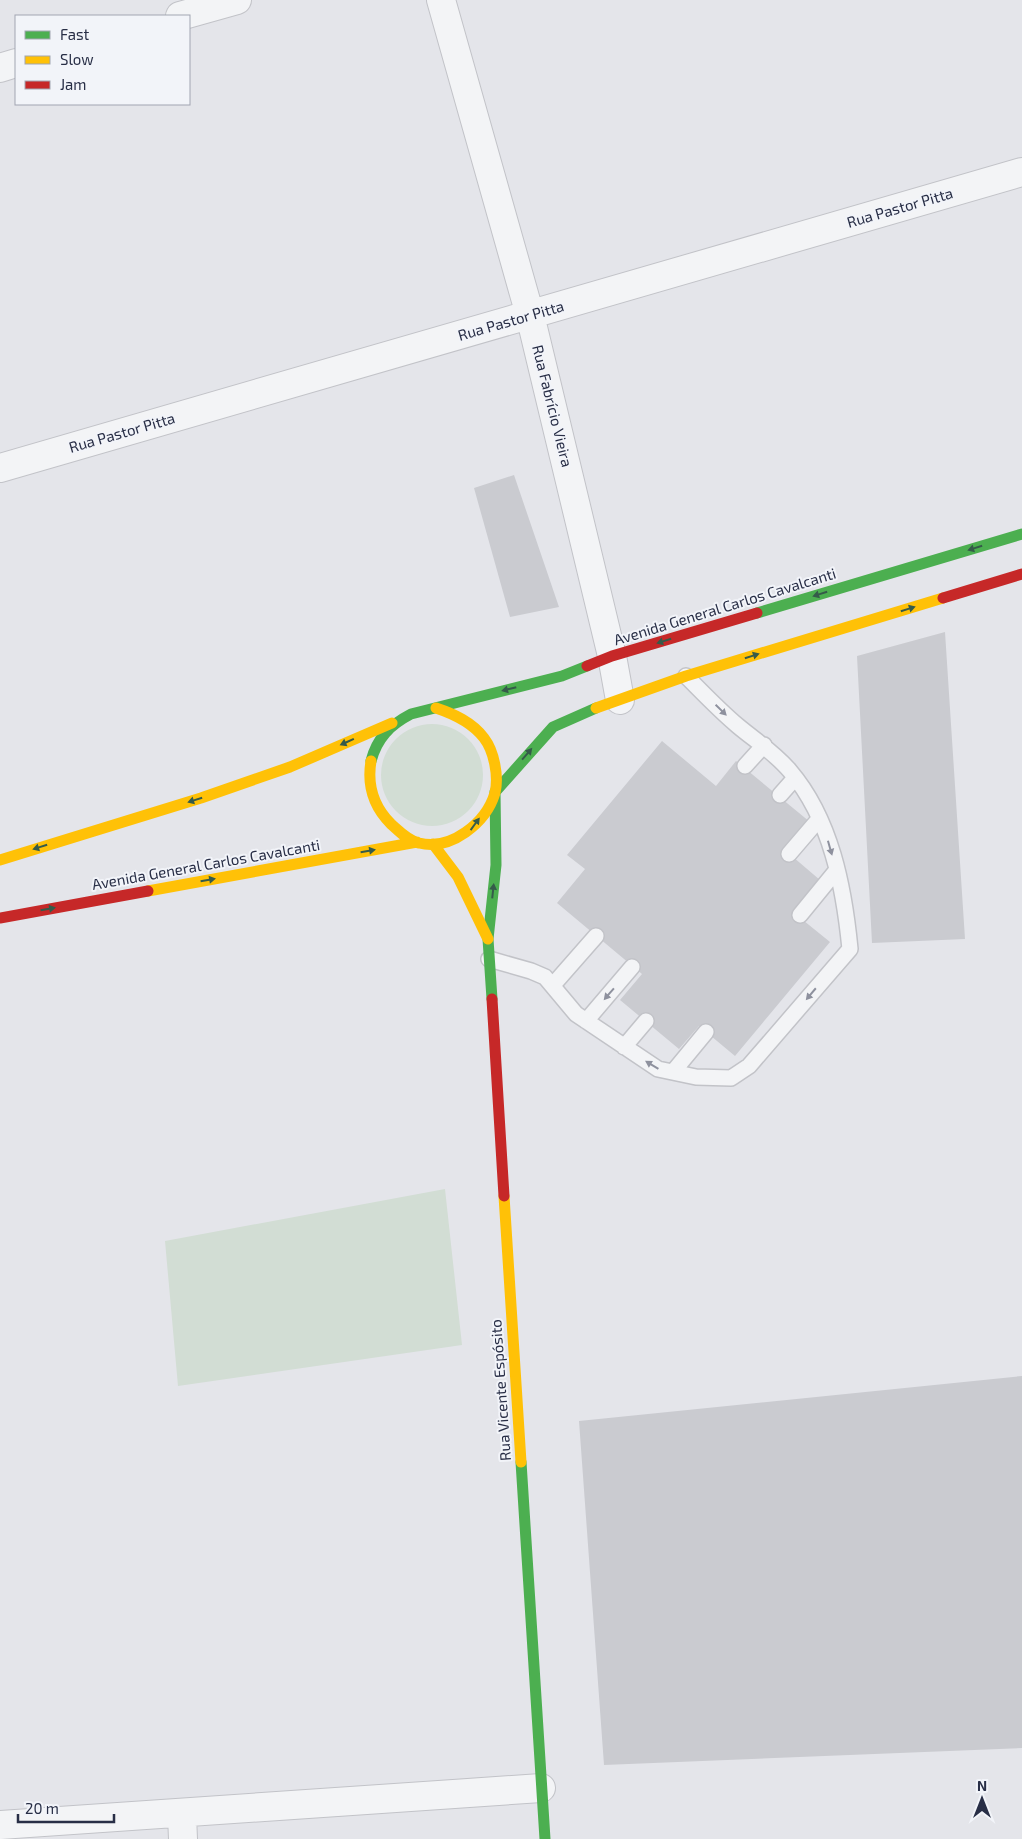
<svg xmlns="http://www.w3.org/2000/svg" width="1022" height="1839" font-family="'Exo 2',sans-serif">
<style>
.green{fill:#d2ddd4}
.building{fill:#cacbd0}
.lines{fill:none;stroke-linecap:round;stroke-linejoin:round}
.lane-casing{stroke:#c2c3c8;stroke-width:18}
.street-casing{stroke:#c2c3c8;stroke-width:30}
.lane{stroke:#f3f4f6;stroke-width:15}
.street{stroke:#f3f4f6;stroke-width:28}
.fast{stroke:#4caf50;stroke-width:11}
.slow{stroke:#ffc107;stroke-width:11}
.jam{stroke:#c62828;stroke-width:11}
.oneway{fill:#355b4a}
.oneway2{fill:#8e919e}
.labels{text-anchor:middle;stroke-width:4;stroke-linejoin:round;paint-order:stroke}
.street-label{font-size:15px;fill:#282e46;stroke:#f2f4f9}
</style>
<rect width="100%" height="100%" fill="#e4e5ea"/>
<!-- green -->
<path class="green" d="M381 775a51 51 0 1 1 102 0a51 51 0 1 1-102 0Z
M 445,1189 L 462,1345 L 178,1386 L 165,1241 Z"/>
<!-- building -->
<path class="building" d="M 514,475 L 559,607 L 510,617 L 474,488 Z
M 945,632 L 965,939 L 872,943 L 857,656 Z
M 662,741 L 716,786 L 736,761 L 810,822 L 786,851 L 820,880 L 793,912 L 830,942 L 735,1056 L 699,1026 L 679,1049 L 620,1000 L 642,974 L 557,903 L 585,869 L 567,855 Z
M 1022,1376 L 1022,1748 L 604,1765 L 579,1421 Z"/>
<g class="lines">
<!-- lane casing -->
<g class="lane-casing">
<path id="lane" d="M 745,766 L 764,745
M 780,795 L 795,778
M 789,854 L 819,819
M 800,915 L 836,871
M 489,959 L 531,971 L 545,977 L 576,1014 L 658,1069 L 696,1077 L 731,1078 L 749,1066 L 850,949 C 844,887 831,819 790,771 C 775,753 756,741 738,726 C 720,711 703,693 686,676
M 553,985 L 596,936
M 586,1021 L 632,967
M 624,1047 L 646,1021
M 673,1072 L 706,1032"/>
</g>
<!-- street casing -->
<g class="street-casing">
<path id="street" d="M 441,0 L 530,315 L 612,656 L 620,700
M 180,16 L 237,0
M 0,68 L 16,63
M 0,468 L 1022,172
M 182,1815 L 183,1839
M 0,1825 L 541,1788"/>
</g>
<!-- lane -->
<use href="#lane" class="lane"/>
<!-- street -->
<use href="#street" class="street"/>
<!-- fast -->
<path class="fast" d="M 757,613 L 1022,534
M 371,761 C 377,738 390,725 411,714 L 562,676 L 587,666
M 492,999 L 488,939 L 496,865 L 495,792 L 553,727 L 596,708
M 521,1462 L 545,1839"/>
<!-- slow -->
<path class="slow" d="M 596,708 L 686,676 L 943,598
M 371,761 C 367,785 374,807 391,824 C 399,831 408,841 419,843 C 451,851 486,823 495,793 C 499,776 494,751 484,738 C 472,722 454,714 436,708
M 433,844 L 458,877 L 488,939
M 0,860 L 201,798 L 290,767 L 392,723
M 148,891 L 417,842
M 504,1196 L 521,1462"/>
<!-- jam -->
<path class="jam" d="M 943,598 L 1022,574
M 587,666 L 612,656 L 757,613
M 0,918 L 148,891
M 492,999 L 504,1196"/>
</g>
<!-- one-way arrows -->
<defs><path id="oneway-solid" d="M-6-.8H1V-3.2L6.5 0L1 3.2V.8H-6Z" transform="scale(1.25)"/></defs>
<g class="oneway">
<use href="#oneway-solid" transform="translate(975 548) rotate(163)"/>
<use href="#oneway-solid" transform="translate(820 594) rotate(163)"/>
<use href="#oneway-solid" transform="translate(908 609) rotate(-17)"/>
<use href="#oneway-solid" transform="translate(664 641) rotate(163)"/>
<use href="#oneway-solid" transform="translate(752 656) rotate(-17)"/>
<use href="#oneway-solid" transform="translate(509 689) rotate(166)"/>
<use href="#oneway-solid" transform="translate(347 742) rotate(156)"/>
<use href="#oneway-solid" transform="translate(527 754) rotate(-49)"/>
<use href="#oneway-solid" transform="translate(195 800) rotate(163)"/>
<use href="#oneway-solid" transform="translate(475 824) rotate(-54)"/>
<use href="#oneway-solid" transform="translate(40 847) rotate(163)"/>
<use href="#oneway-solid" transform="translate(368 851) rotate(-10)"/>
<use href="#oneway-solid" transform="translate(208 880) rotate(-10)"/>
<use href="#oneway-solid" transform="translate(493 891) rotate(-84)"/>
<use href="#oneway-solid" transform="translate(48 909) rotate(-10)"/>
</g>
<g class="oneway2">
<use href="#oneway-solid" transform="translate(721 710) rotate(44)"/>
<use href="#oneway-solid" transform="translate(830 848) rotate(74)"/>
<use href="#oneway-solid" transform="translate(609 994) rotate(131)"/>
<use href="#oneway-solid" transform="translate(811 994) rotate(130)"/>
<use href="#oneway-solid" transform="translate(652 1065) rotate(-149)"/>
</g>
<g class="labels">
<!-- street labels -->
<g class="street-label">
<text transform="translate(900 208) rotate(-16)" y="5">Rua Pastor Pitta</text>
<text transform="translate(511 321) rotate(-16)" y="5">Rua Pastor Pitta</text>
<text transform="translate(552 406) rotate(76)" y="5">Rua Fabrício Vieira</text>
<text transform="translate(122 433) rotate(-16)" y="5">Rua Pastor Pitta</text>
<text transform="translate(725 607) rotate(-17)" y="5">Avenida General Carlos Cavalcanti</text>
<text transform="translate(206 865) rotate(-10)" y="5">Avenida General Carlos Cavalcanti</text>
<text transform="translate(501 1390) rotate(-94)" y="5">Rua Vicente Espósito</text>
</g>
</g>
<!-- legend -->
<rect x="15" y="15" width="175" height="90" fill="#f2f4f9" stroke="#a1a5b1"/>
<rect x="25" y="31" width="25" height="8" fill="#4caf50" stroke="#a1a5b1"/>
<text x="60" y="40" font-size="15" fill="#282e46">Fast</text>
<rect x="25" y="56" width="25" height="8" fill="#ffc107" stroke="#a1a5b1"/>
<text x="60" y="65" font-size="15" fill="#282e46">Slow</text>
<rect x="25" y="81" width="25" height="8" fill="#c62828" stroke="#a1a5b1"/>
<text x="60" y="90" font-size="15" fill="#282e46">Jam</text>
<!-- north arrow -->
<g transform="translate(982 1799)" stroke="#f2f4f9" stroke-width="4" paint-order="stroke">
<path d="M0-4L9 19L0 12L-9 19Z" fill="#282e46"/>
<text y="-8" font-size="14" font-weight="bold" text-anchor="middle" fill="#282e46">N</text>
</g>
<!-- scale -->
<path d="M18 1814v8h96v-8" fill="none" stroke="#282e46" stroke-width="2.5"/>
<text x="25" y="1814" font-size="15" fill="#282e46" stroke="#f2f4f9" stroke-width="4" paint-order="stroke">20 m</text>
</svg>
